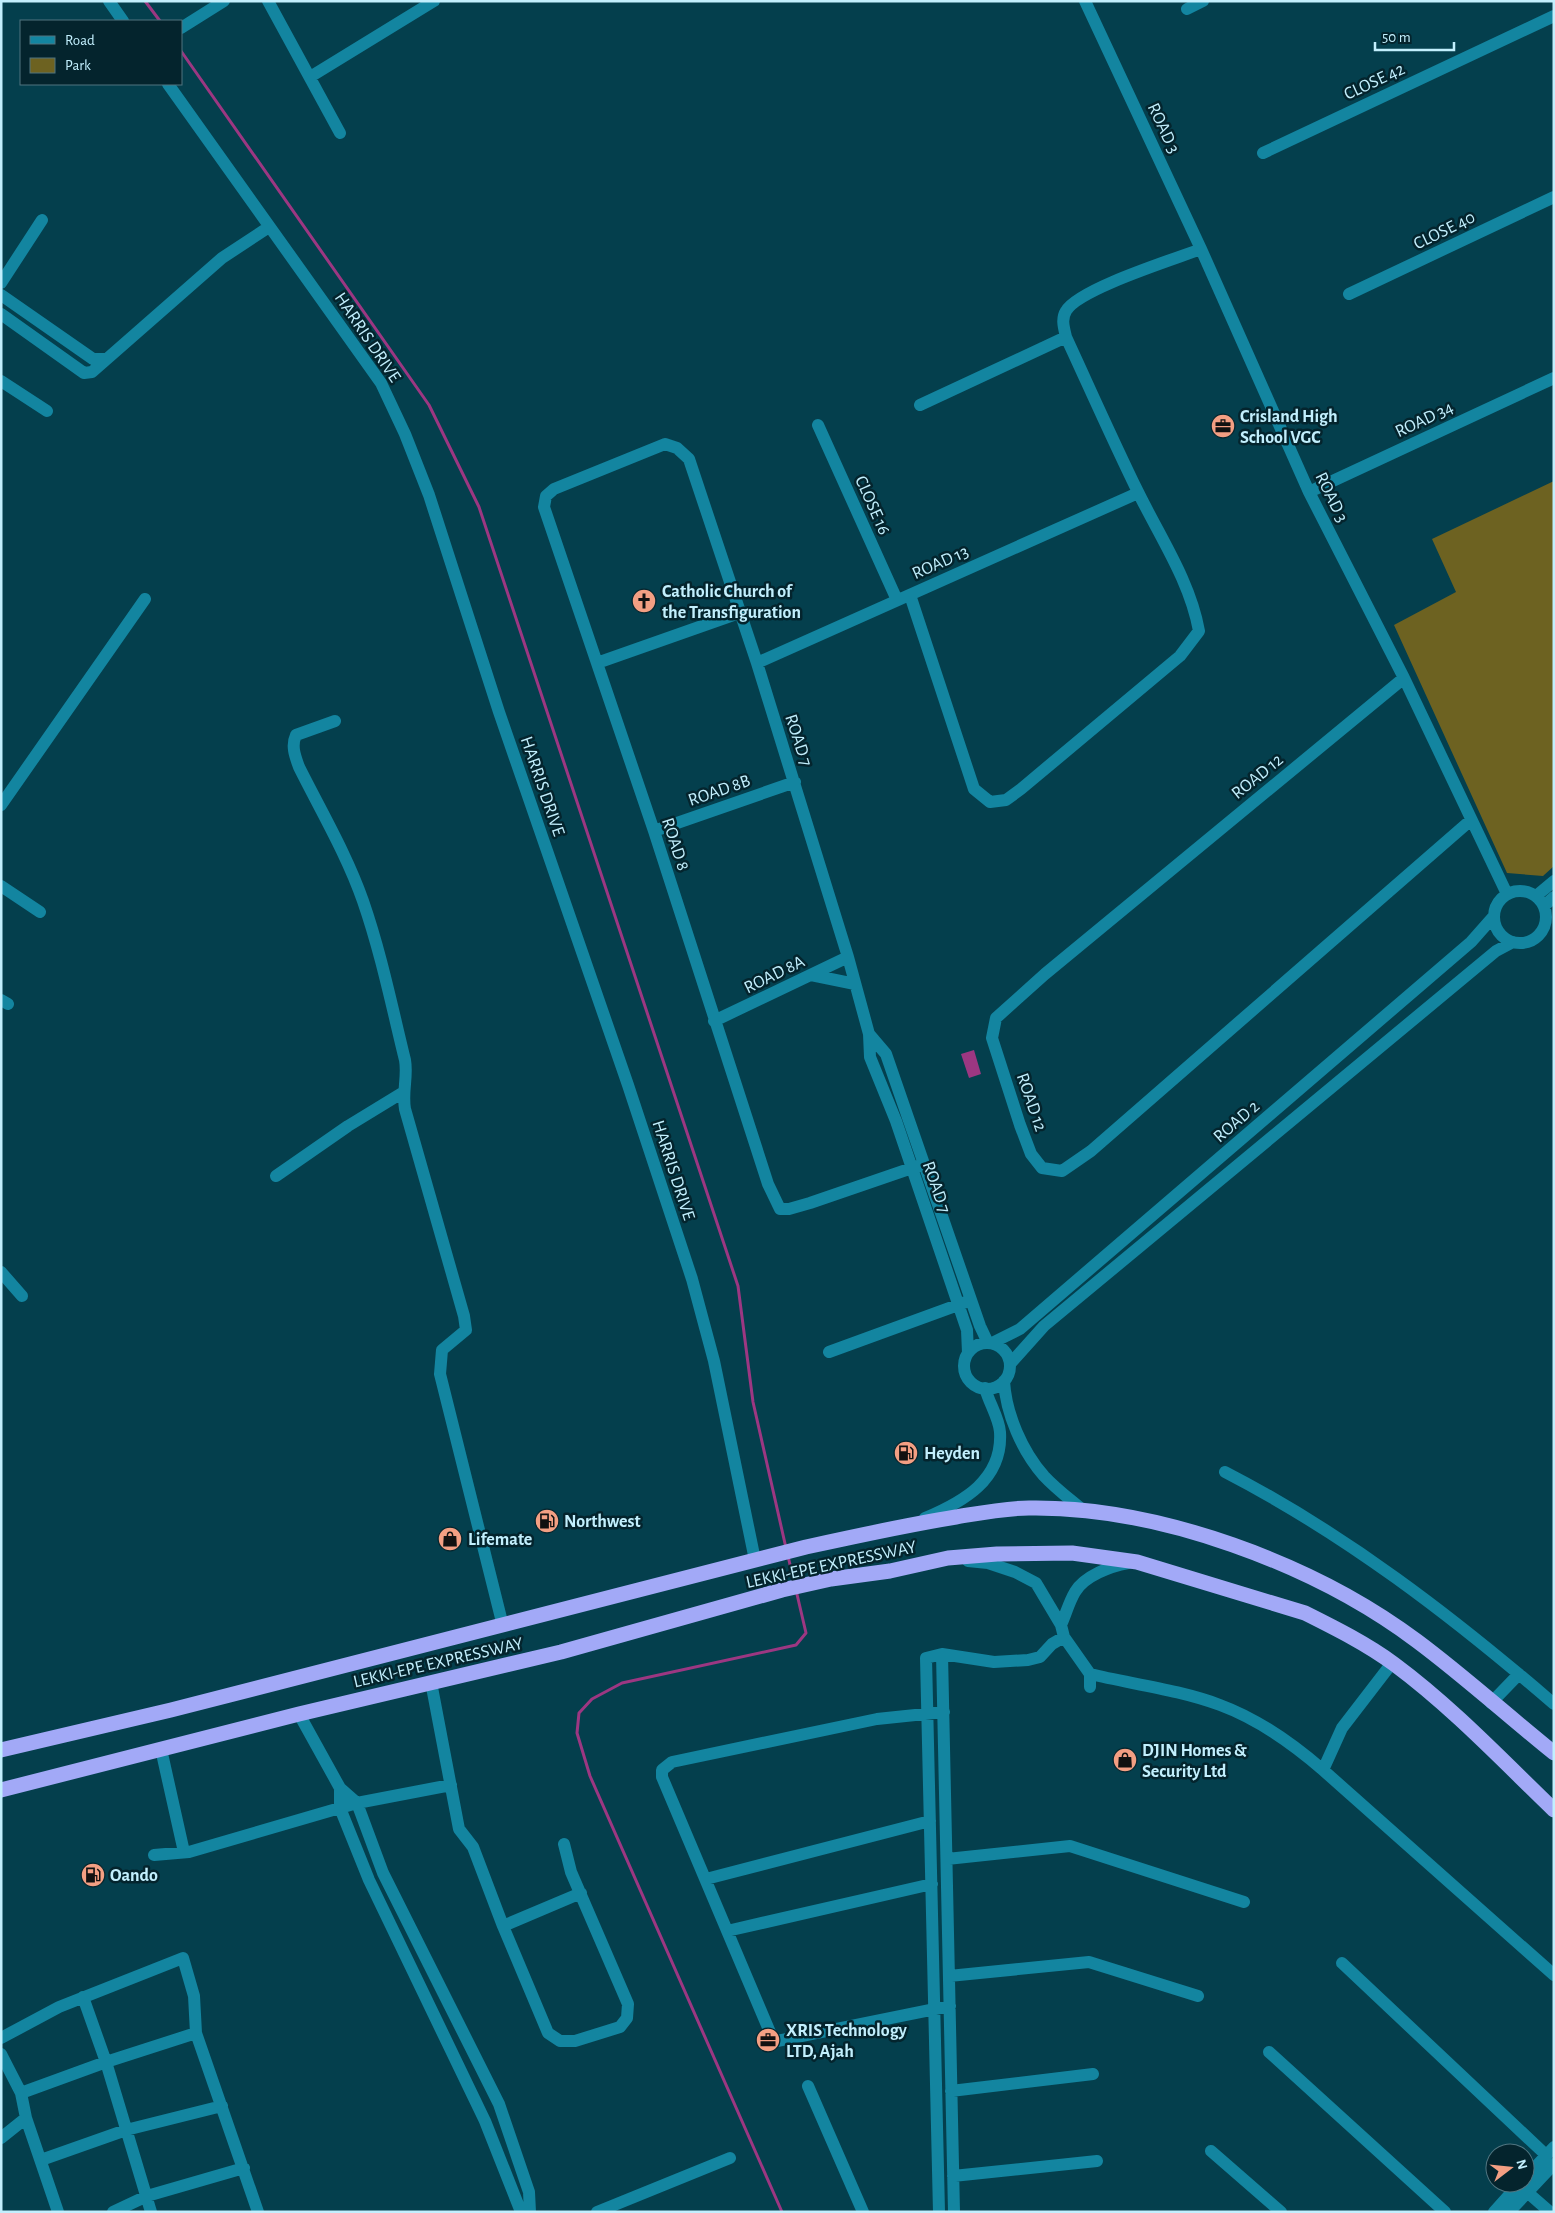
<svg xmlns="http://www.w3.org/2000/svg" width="1555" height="2213" font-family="'Alegreya Sans',sans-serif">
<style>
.green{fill:#6d6221}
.water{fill:#9c3782}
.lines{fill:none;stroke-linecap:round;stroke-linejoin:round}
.stream{stroke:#9c3782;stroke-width:3}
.minor{stroke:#1385a0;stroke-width:12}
.highway{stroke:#a2a9f7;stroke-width:15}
.labels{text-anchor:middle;stroke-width:5;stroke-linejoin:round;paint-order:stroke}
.street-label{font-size:18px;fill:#c2effd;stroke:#04242d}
.poi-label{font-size:18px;font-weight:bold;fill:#c2effd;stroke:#04242d;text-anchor:start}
</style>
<rect width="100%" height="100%" fill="#043f4d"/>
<!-- green -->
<path class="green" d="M 1554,481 L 1554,866 L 1543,876 L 1507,873 L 1394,625 L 1456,592 L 1432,539 Z"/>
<!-- water -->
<path class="water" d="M 974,1050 L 981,1074 L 969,1078 L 961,1054 Z"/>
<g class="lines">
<!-- stream -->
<path class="stream" d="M 145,1 L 160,21
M 181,51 L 429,405 L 479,507 L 738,1286 L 753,1402 L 786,1548
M 788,1556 L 794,1582
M 782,2212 L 590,1776 L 577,1733 L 579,1713 L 592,1699 L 622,1683 L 796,1645 L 806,1633 L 796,1590"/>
<!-- minor -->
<path class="minor" d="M 109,1 L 123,21
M 268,1 L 340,133
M 1085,1 L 1201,249 L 1309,492 L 1404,678 L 1507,894
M 1187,9 L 1203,1
M 181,28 L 224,1
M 310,77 L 434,1
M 168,84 L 381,383 L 405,434 L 429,495 L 499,712 L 628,1085 L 692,1279 L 714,1361 L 755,1560
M 1263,153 L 1554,16
M 1,283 L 42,220
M 1349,294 L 1554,197
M 1,295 L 93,359 L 106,359
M 1,314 L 84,373 L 92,372 L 222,258 L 269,227
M 1,381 L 47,411
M 920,405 L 1066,337
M 818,425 L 897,600
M 1309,492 L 1554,378
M 910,595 L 974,789 L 990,802 L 1006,800 L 1021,789 L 1180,656 L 1199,631 C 1190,581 1160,537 1138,492 C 1113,441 1090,389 1066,337 C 1064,328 1061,319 1066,311 C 1078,289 1175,259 1201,249
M 597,663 L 739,613
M 757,663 L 1138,493
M 1404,678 L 1045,974 L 996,1018 L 992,1038 L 1020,1125 L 1031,1154 L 1042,1168 L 1062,1171 L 1091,1151 L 1471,820
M 335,721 L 296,735 C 291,746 295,756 299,767 C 321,811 347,855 363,901 C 381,953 392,1007 405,1060 C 408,1077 402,1091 405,1109 L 464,1316 L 466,1330 L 442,1350 L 440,1374 L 503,1626
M 1,805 L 145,599
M 654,831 L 795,782
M 1,886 L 40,912
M1494 917a26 26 0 1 1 52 0a26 26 0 1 1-52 0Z
M 1536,896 L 1554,881
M 1544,906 L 1554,897
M 811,975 L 855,984
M 1,1000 L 8,1004
M 714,1021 L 848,957
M 869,1034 L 886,1054 L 980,1326 L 988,1343
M 924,1164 L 912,1168 L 810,1203 L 789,1209 L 780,1209 L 768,1184 L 654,831 L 544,507 L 546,496 L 554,489 L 665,444 L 677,448 L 689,459 L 757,663 L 848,957 L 869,1034 L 870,1057 L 896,1121 L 967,1330 L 968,1353
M 276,1176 L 348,1126 L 402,1093
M 1,1272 L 22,1296
M 992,1343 L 1020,1329 L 1471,942 L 1494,916
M964 1366a23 23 0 1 1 46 0a23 23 0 1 1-46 0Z
M 829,1352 L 966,1302
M 1010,1364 L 1044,1326 L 1496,951 L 1513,942
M 1004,1381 C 1006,1414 1022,1451 1044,1476 C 1056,1489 1071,1500 1085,1512
M 1225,1472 C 1345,1534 1452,1616 1554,1704
M 925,1518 C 963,1502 1003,1480 1000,1432 C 999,1418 989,1403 985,1388
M 968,1561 L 988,1563 L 1015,1572 L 1036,1583 L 1061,1625 L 1064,1637 L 1090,1674 L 1090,1687
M 1061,1625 C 1066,1614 1069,1602 1075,1592 C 1084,1576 1111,1566 1128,1563
M 942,1654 L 954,2212
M 1392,1663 L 1342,1728 L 1323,1770 L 1554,1975
M 1090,1674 C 1132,1684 1180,1690 1220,1705 C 1258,1719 1293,1744 1323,1770
M 431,1682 L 459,1829 L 473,1847 L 503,1926 L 548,2033 L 560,2041 L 575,2041 L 620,2027 L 627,2018 L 628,2004 L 571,1872 L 564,1844
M 1491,1703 L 1519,1674
M 944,1712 L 877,1719 L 672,1762 L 662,1770 L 662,1777 L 772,2037 L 777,2041 L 950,2006
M 299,1714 L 340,1788 L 357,1803 L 383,1873 L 499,2104 L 529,2192 L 530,2212
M 161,1749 L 184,1852
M 340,1788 L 340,1808 L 369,1880 L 485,2121 L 521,2212
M 154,1855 L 189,1852 L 357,1803 L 451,1785
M 947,1859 L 1070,1846 L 1244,1902
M 706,1879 L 930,1821
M 503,1926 L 581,1893
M 727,1931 L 932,1884
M 1342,1963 L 1546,2155
M 949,1976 L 1089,1962 L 1198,1996
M 83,1997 L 106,2062 L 151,2212
M 1,2038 L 59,2007 L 183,1958 L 194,1996 L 196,2033 L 258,2212
M 1269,2052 L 1445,2212
M 1,2054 L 21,2093 L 26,2118 L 58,2212
M 808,2086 L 863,2212
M 951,2091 L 1093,2074
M 21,2093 L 106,2062 L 196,2033
M 1,2138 L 26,2118
M 1211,2151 L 1281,2212
M 41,2160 L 126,2130 L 222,2106
M 953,2176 L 1097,2161
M 1525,2178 L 1554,2147
M 1527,2192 L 1550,2212
M 113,2212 L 147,2196 L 244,2168
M 597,2212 L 730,2158
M 939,2212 L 926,1658 L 942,1654 L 994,1662 L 1028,1660 L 1040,1657 L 1052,1644 L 1064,1637
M 1494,2212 L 1520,2183
M 1509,2212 L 1554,2164"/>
<!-- highway -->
<path class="highway" d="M 1,1750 L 171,1710 L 806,1547 C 856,1536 906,1525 956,1517 C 980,1513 1005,1508 1029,1508 C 1158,1506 1314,1564 1417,1641 C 1464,1676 1508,1716 1554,1753
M 1,1790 L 299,1714 L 561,1652 L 782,1590 L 831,1579 L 890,1571 L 948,1558 L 997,1554 L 1072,1553 L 1137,1562 L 1305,1613 C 1335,1628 1367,1644 1394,1664 C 1452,1707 1502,1760 1554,1810"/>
</g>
<!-- icons -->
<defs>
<g id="office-disc" transform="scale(1.25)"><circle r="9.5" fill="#f39f83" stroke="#04242d"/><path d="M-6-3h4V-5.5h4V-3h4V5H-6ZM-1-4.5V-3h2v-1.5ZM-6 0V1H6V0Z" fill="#111"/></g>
<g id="church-disc" transform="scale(1.25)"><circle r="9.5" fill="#f39f83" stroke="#04242d"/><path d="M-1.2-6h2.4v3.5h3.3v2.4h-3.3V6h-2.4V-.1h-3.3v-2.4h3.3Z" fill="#111"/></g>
<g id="fuel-disc" transform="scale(1.25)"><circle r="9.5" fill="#f39f83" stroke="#04242d"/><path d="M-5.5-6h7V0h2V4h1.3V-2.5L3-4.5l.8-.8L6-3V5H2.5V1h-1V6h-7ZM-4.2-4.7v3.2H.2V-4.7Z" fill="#111"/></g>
<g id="shop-disc" transform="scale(1.25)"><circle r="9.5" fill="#f39f83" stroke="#04242d"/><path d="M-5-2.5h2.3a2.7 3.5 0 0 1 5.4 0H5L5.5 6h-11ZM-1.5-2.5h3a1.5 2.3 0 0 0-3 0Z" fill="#111"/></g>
</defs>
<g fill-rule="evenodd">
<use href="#office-disc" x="1223" y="426"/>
<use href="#church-disc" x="644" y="601"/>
<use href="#fuel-disc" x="906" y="1453"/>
<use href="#fuel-disc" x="547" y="1521"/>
<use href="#shop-disc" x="450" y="1539"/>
<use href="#shop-disc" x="1125" y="1760"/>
<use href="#fuel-disc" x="93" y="1875"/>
<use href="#office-disc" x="768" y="2040"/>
</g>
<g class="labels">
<!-- street labels -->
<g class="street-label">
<text transform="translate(1374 81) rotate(-25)" y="6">CLOSE 42</text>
<text transform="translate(1164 128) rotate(65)" y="6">ROAD 3</text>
<text transform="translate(1444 230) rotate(-26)" y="6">CLOSE 40</text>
<text transform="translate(368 337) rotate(56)" y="6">HARRIS DRIVE</text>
<text transform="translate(1424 419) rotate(-25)" y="6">ROAD 34</text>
<text transform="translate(1332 497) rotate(64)" y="6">ROAD 3</text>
<text transform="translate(873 505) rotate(66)" y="6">CLOSE 16</text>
<text transform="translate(940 562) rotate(-24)" y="6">ROAD 13</text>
<text transform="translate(799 740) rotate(72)" y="6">ROAD 7</text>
<text transform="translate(1257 776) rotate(-39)" y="6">ROAD 12</text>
<text transform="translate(543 786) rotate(71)" y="6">HARRIS DRIVE</text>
<text transform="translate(719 790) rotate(-19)" y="6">ROAD 8B</text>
<text transform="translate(676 844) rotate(72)" y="6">ROAD 8</text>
<text transform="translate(774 974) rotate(-26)" y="6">ROAD 8A</text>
<text transform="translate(1032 1102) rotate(71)" y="6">ROAD 12</text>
<text transform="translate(1236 1121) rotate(-41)" y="6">ROAD 2</text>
<text transform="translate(674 1170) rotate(72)" y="6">HARRIS DRIVE</text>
<text transform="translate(937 1187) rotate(71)" y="6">ROAD 7</text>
<text transform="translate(831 1564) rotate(-12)" y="6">LEKKI-EPE EXPRESSWAY</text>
<text transform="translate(438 1662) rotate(-13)" y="6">LEKKI-EPE EXPRESSWAY</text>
</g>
<!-- poi labels -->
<g class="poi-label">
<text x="1240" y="422">Crisland High<tspan x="1240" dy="21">School VGC</tspan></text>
<text x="662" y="597">Catholic Church of<tspan x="662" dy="21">the Transfiguration</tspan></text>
<text x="924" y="1459">Heyden</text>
<text x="564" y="1527">Northwest</text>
<text x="468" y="1545">Lifemate</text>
<text x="1142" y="1756">DJIN Homes &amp;<tspan x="1142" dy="21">Security Ltd</tspan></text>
<text x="110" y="1881">Oando</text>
<text x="786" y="2036">XRIS Technology<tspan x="786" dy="21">LTD, Ajah</tspan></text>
</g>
</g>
<!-- border -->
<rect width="1555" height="2213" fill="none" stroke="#c2effd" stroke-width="5"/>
<!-- legend -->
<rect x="20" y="20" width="162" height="65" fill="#04242d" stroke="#507580"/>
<rect x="30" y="36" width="25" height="8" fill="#1385a0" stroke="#507580"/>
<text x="65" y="45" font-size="15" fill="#c2effd">Road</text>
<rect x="30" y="58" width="25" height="15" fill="#6d6221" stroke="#507580"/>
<text x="65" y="70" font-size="15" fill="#c2effd">Park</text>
<!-- north arrow -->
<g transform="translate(1510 2168) rotate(74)"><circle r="24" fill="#04242d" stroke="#507580"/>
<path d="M0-4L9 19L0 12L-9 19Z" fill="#f39f83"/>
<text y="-8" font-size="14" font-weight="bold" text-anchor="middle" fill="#c2effd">N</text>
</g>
<!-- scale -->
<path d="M1375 42v8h79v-8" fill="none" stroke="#c2effd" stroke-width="2.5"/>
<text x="1382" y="42" font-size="15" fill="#c2effd" stroke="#04242d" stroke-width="4" paint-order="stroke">50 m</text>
</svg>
